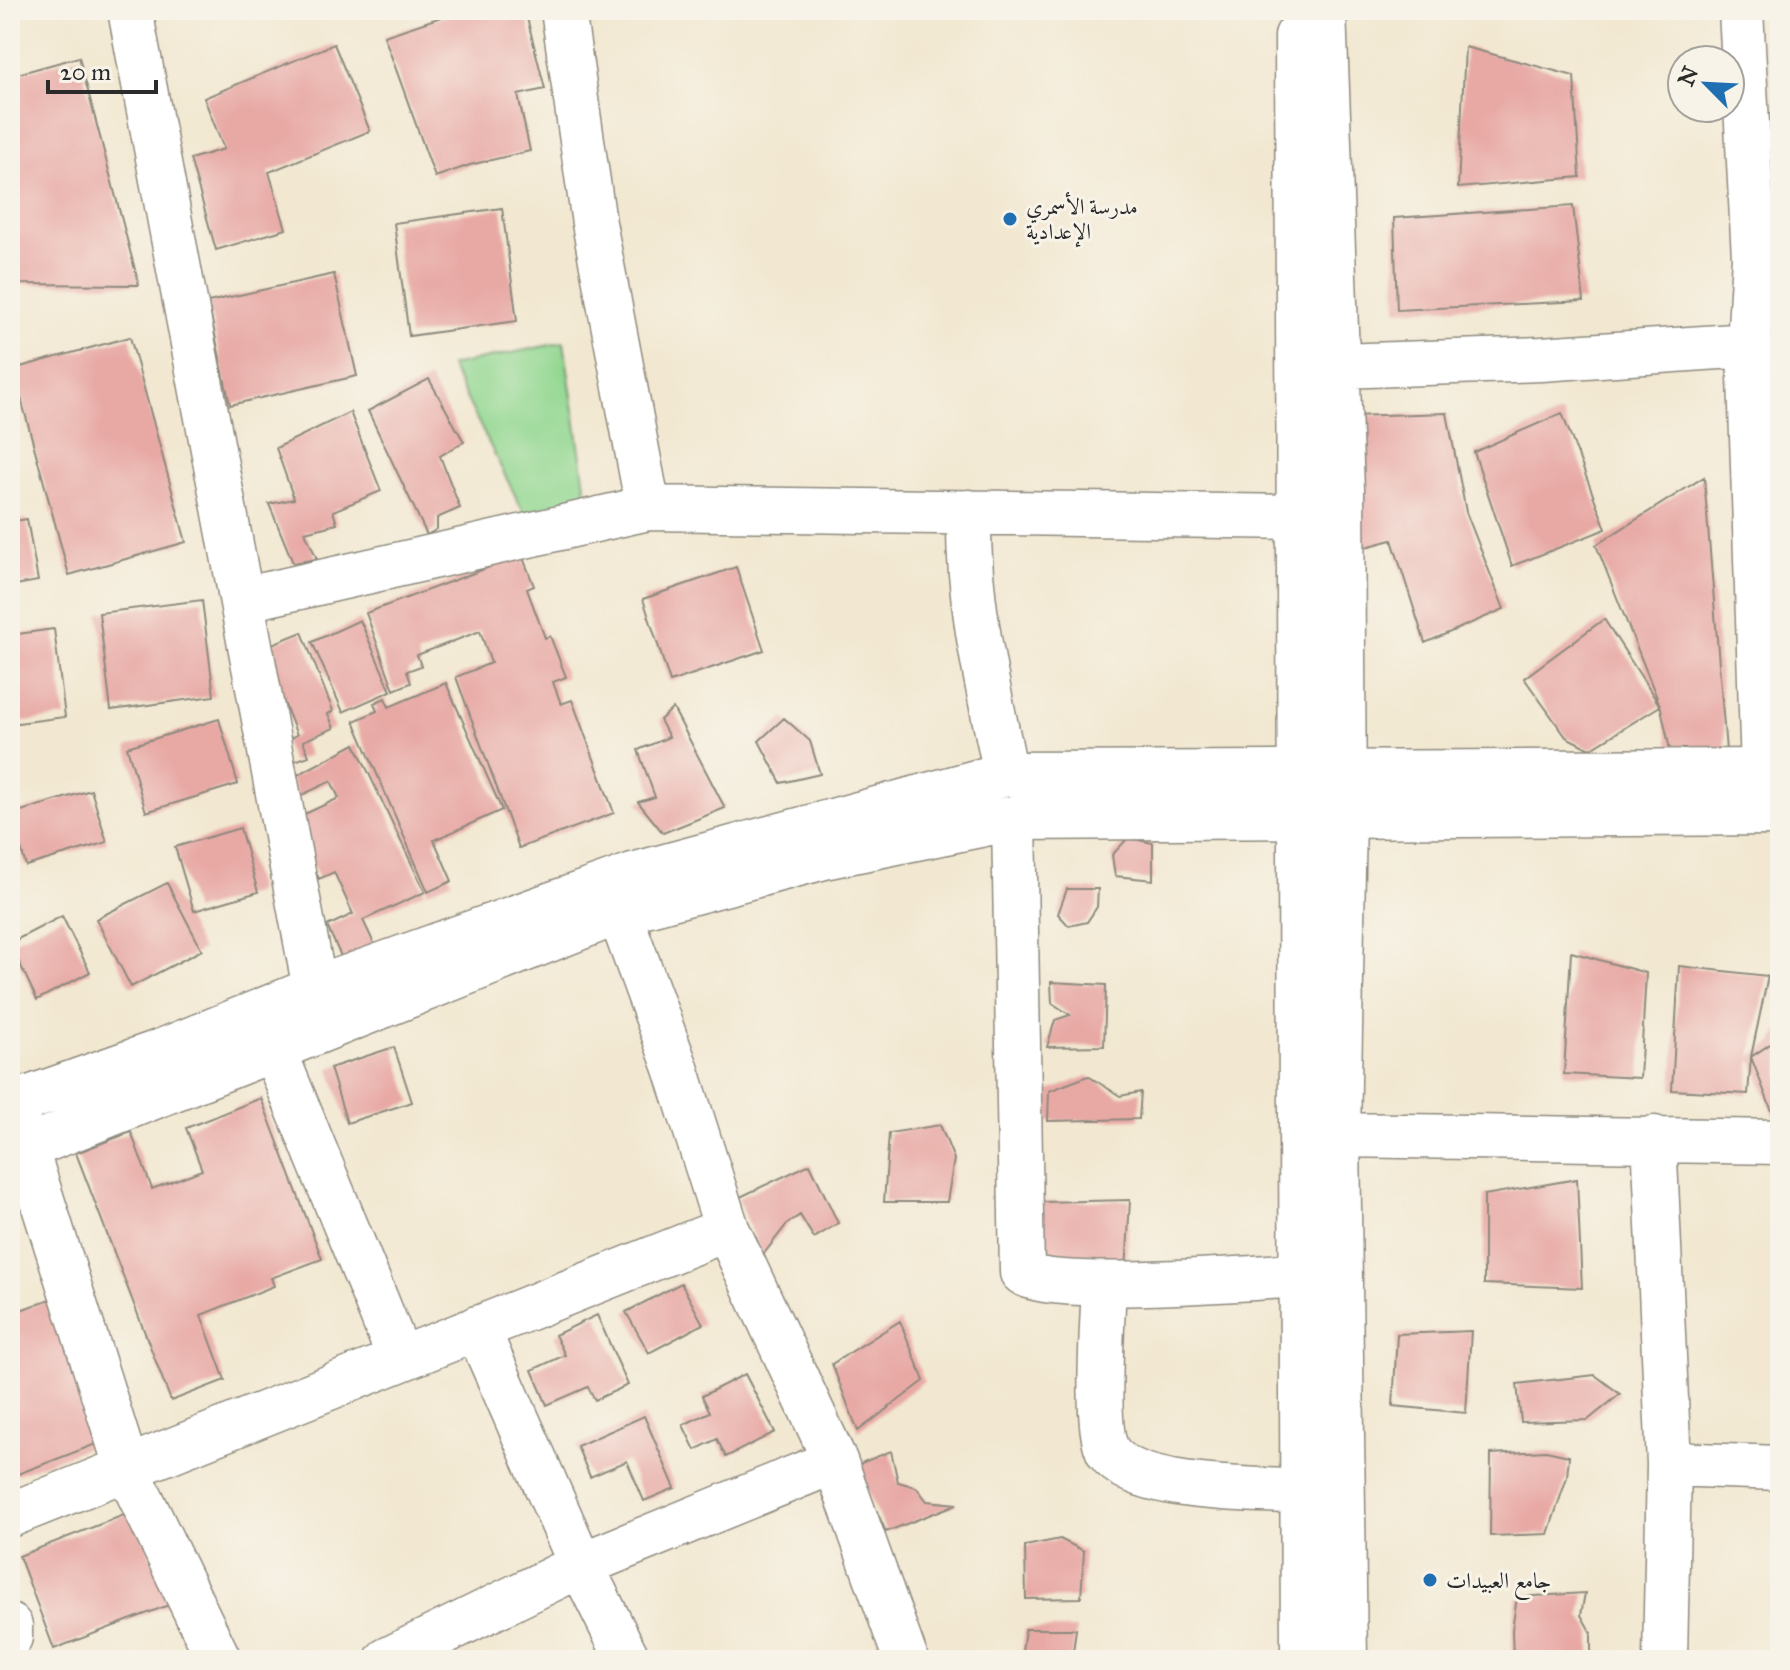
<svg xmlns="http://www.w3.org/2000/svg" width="1790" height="1670" font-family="'IM FELL Great Primer',Amiri,serif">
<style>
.green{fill:#91d790;stroke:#5e815e;stroke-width:2}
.building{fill:#e8a9a5}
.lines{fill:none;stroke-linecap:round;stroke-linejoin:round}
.minor-casing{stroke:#8e8a7e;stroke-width:47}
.major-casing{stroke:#8e8a7e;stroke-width:47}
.minor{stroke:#fff;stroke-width:44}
.major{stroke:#fff;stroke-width:44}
.poi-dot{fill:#1f6fb2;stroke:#f7f3e8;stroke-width:3}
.labels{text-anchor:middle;stroke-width:6;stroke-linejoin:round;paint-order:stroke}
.poi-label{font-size:22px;fill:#2b2b2b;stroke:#f7f3e8;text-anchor:start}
</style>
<rect width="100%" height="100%" fill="#f7f3e8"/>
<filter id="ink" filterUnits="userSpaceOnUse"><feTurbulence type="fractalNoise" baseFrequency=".0125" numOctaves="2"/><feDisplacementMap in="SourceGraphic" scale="16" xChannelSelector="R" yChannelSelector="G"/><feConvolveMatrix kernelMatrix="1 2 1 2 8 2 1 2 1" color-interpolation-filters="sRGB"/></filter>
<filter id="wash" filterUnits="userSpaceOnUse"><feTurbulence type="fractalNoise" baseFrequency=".006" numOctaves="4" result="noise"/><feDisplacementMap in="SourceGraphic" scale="32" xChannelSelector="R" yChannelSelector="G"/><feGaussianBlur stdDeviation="1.8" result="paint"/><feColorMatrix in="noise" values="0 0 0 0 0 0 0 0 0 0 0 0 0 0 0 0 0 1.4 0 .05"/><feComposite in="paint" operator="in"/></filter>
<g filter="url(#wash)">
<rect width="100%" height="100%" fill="#f2e8d1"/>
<!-- green -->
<path class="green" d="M 564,342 L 588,506 L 524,513 L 450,366 Z"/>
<g id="blocks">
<!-- building -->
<path class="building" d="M 462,10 L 525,10 L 545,89 L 518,95 L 530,151 L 470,165 L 435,177 L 384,36 Z
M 334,44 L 370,131 L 269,172 L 286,229 L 216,250 L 190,159 L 224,149 L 204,98 Z
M 1465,47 L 1574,76 L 1580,177 L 1458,188 Z
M 79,57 L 139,285 L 19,284 L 10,230 L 10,76 Z
M 1573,206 L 1584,301 L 1397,310 L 1394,218 Z
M 502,208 L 517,321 L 409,336 L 394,223 Z
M 334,274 L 357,376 L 230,405 L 208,302 Z
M 130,337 L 186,542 L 69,575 L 13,369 Z
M 429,379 L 464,442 L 440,456 L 460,508 L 437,518 L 437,529 L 427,535 L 368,411 Z
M 350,412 L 381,491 L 333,511 L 337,524 L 305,532 L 317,559 L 293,563 L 269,504 L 294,499 L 276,448 Z
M 1447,413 L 1466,512 L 1504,609 L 1425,643 L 1392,540 L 1354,550 L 1351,416 Z
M 1562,413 L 1606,529 L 1512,566 L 1474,452 Z
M 1704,477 L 1726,751 L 1672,759 L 1661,708 L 1596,545 Z
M 1770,483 L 1780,483 L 1780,637 Z
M 27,519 L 38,581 L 10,586 L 10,522 Z
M 522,555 L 534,586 L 527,589 L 545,638 L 550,636 L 566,677 L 553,682 L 561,704 L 572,700 L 614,813 L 519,848 L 456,677 L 491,663 L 480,631 L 417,655 L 421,666 L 407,671 L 411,683 L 394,690 L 366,613 Z
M 736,567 L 764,650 L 670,682 L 643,599 Z
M 202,600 L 214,696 L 111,710 L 99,613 Z
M 1604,619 L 1660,706 L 1590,749 L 1566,737 L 1524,678 Z
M 360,620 L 391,691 L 343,712 L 312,642 Z
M 54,629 L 65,717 L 10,724 L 10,635 Z
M 302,632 L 333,711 L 328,714 L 334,728 L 303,741 L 309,756 L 292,762 L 284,741 L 297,735 L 262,648 Z
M 446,683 L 502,810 L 434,840 L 452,881 L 428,892 L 354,721 L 377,711 L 374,703 L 385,698 L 389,707 Z
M 673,708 L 725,808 L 663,833 L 638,802 L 655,797 L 638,750 L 669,737 L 660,720 Z
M 784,718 L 810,741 L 820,774 L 781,783 L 759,741 Z
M 219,719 L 238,784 L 146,812 L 127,747 Z
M 355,744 L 425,892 L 363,920 L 377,950 L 345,965 L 327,926 L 353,914 L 334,872 L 319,879 L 292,820 L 339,798 L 331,781 L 298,797 L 290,779 Z
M 91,790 L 107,842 L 26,866 L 11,814 Z
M 240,828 L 258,892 L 194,911 L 175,847 Z
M 1128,838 L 1153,843 L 1153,880 L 1115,876 L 1112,855 Z
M 167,883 L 202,950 L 131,987 L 96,919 Z
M 1067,889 L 1098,889 L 1097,907 L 1087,922 L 1069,926 L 1058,914 Z
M 62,916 L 90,972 L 37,1000 L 10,943 Z
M 1571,952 L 1646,973 L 1640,1078 L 1564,1074 Z
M 1679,966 L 1768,976 L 1751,1057 L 1748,1094 L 1672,1090 Z
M 1051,982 L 1106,985 L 1104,1046 L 1047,1047 L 1055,1020 L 1070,1015 L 1052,1003 Z
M 1780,1029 L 1780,1116 L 1775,1119 L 1751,1057 L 1773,1042 Z
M 394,1047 L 412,1102 L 347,1123 L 330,1068 Z
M 1088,1076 L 1120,1096 L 1141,1092 L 1139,1119 L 1048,1121 L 1049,1091 Z
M 261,1098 L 322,1259 L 271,1278 L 274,1286 L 201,1315 L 225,1380 L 171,1401 L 76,1153 L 131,1132 L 152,1189 L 202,1170 L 186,1128 Z
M 940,1125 L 954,1159 L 947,1202 L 884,1202 L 889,1133 Z
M 810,1164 L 838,1223 L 814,1238 L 800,1215 L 787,1224 L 762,1256 L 738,1198 Z
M 1577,1179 L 1582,1288 L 1484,1284 L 1484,1195 Z
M 1130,1200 L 1126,1272 L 1039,1261 L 1042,1202 Z
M 10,1262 L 17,1282 L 10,1284 Z
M 681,1283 L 703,1324 L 649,1353 L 626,1312 Z
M 50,1299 L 104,1441 L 10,1477 L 10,1314 Z
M 597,1315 L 628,1385 L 595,1400 L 588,1387 L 547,1405 L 532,1370 L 565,1355 L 555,1335 Z
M 900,1321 L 924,1381 L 858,1431 L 832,1364 Z
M 1471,1331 L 1466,1413 L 1393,1406 L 1397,1334 Z
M 745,1374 L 775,1432 L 726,1457 L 717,1439 L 695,1450 L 683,1425 L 710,1412 L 702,1396 Z
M 1595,1375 L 1620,1394 L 1588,1420 L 1521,1422 L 1517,1384 Z
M 644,1416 L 675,1488 L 644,1501 L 627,1461 L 590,1477 L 577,1446 Z
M 891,1451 L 898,1482 L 916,1487 L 927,1501 L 957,1504 L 886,1532 L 856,1465 Z
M 1546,1451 L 1569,1456 L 1567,1477 L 1548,1534 L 1490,1536 L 1491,1454 Z
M 134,1511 L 169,1605 L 54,1649 L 19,1556 Z
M 1060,1539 L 1084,1551 L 1081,1598 L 1026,1599 L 1025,1546 Z
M 1585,1593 L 1581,1615 L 1591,1633 L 1591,1660 L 1513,1660 L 1512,1630 L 1517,1597 Z
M 1025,1629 L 1076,1629 L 1072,1660 L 1021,1660 Z"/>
</g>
</g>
<g filter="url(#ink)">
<use href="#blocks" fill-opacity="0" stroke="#8e8a7e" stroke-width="2"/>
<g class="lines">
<!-- minor casing -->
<g class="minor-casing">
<path id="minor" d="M 130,10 L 315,989
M 563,10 L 594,223 L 648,508
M 1324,10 L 1342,490 L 1344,817 L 1338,1135 L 1345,1660
M 1741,10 L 1754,257 L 1749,345 L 1763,771
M 1297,36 L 1303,1660
M 1339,366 L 1541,359 L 1749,345
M 969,512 C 967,602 988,687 1006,774
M 242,600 L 648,508 L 1298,517
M 1014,818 L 1022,1272 C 1044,1295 1259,1277 1302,1275
M 619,912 L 676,1068 L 727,1229 L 835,1461 L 906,1660
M 274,1050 L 400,1359
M 14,1111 L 127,1469 L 219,1660
M 1338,1135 L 1780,1142
M 1654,1138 L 1669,1464 L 1665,1660
M 1104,1284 C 1103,1316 1094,1431 1109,1453 C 1138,1493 1257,1488 1303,1492
M 477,1328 L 581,1565 L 628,1660
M 1669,1464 L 1780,1468
M 10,1515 L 727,1229
M 10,1626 L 10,1637
M 387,1660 L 581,1565 L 835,1461"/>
</g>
<!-- major casing -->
<g class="major-casing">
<path id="major" d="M 10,1105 L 162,1051 L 315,989 L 633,875 L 1006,774 L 1780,771
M 10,1154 L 619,912 L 824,857 L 1014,818 L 1780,813"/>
</g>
<!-- minor -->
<use href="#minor" class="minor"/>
<!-- major -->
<use href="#major" class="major"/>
</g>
</g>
<!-- markers -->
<g class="poi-dot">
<circle cx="1010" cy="219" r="8"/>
<circle cx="1430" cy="1580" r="8"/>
</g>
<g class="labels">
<!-- poi labels -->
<g class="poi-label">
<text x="1026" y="214">مدرسة الأسمري<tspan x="1026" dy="25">الإعدادية</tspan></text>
<text x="1446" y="1588">جامع العبيدات</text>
</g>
</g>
<!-- margin -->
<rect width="1790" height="1670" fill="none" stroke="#f7f3e8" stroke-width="40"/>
<!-- north arrow -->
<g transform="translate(1706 84) rotate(294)"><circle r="38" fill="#f7f3e8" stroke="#a5a39c" stroke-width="2"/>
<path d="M0-6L14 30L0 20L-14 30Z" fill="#1f6fb2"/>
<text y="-12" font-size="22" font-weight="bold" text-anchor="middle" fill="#2b2b2b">N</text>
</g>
<!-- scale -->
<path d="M48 80v12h108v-12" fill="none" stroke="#2b2b2b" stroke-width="4"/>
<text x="60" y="80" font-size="24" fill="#2b2b2b" stroke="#f7f3e8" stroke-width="6" paint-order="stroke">20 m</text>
</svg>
